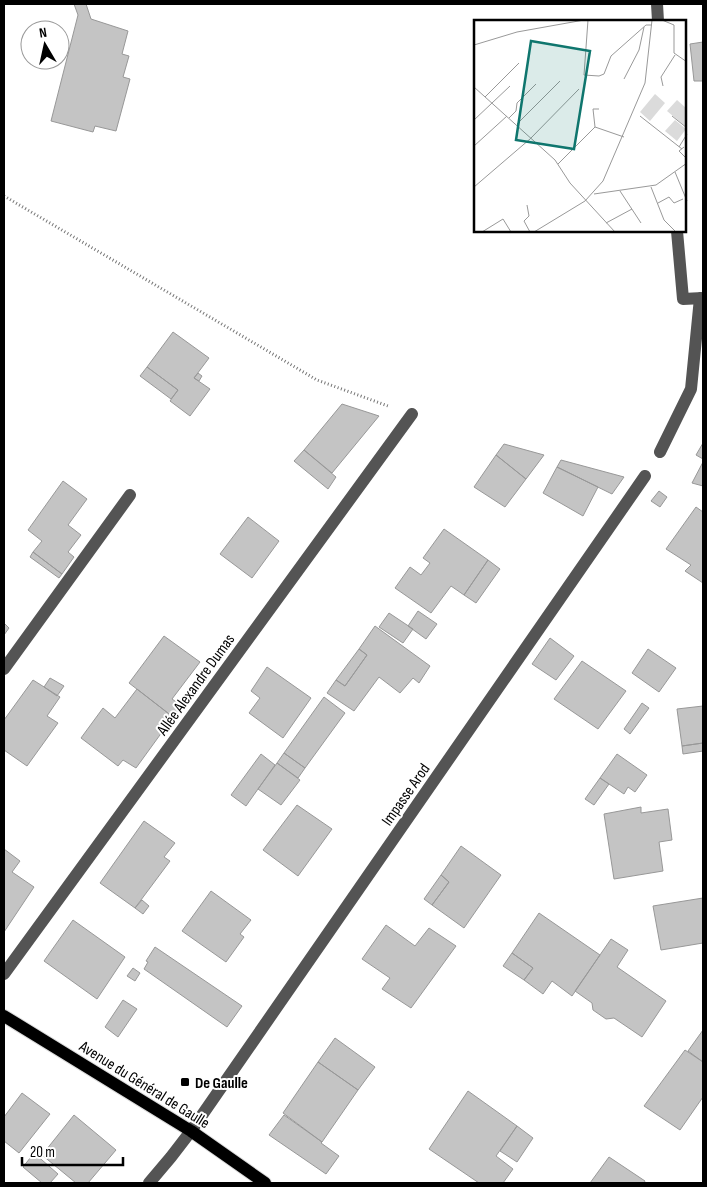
<svg xmlns="http://www.w3.org/2000/svg" width="707" height="1187" font-family="'Sofia Sans Condensed',sans-serif">
<style>
.building{fill:#c4c4c4;stroke:#989898}
.lines{fill:none;stroke-linecap:round;stroke-linejoin:round}
.major-casing{stroke:#dbdbdb;stroke-width:14}
.path{stroke:#767676;stroke-width:3;stroke-dasharray:1 2.5;stroke-linecap:butt}
.minor{stroke:#545454;stroke-width:12}
.major{stroke:#000;stroke-width:12}
.poi-dot{fill:#000;stroke:#fff;stroke-width:2}
.labels{text-anchor:middle;stroke-width:4;stroke-linejoin:round;paint-order:stroke}
.street-label{font-size:16px;fill:#000;stroke:#fff}
.poi-label{font-size:16px;font-weight:bold;fill:#000;stroke:#fff;text-anchor:start}
.inset-road{fill:none;stroke:#999;stroke-width:1}
.view{fill:#0f766e;fill-opacity:0.15;stroke:#0f766e;stroke-width:2.5}
.inset-edge{fill:none;stroke:#000;stroke-width:2.5}
</style>
<rect width="100%" height="100%" fill="#fff"/>
<!-- building -->
<path class="building" d="M 74,4 L 86,4 L 91,19 L 128,31 L 122,54 L 129,56 L 123,77 L 130,79 L 116,131 L 95,126 L 93,132 L 51,121 L 78,15 Z
M 703,42 L 703,81 L 694,81 L 690,44 Z
M 173,332 L 209,358 L 194,378 L 210,389 L 190,416 L 170,401 L 178,390 L 147,367 Z
M 147,367 L 178,390 L 171,399 L 140,376 Z
M 198,373 L 202,376 L 199,381 L 194,378 Z
M 342,404 L 379,416 L 332,473 L 304,450 Z
M 703,443 L 703,459 L 696,455 Z
M 504,444 L 544,455 L 526,479 L 496,455 Z
M 304,450 L 336,477 L 328,489 L 294,461 Z
M 496,455 L 526,479 L 505,507 L 474,487 Z
M 561,460 L 624,477 L 612,494 L 557,467 Z
M 703,462 L 703,486 L 692,483 Z
M 557,467 L 598,487 L 583,516 L 543,493 Z
M 63,481 L 87,499 L 68,525 L 81,535 L 68,552 L 74,557 L 62,574 L 33,552 L 42,541 L 28,530 Z
M 659,491 L 667,497 L 660,507 L 651,501 Z
M 696,507 L 703,512 L 703,583 L 685,571 L 691,565 L 666,549 Z
M 248,517 L 279,541 L 252,578 L 220,554 Z
M 444,529 L 488,560 L 464,595 L 451,586 L 431,613 L 395,588 L 410,567 L 421,575 L 430,563 L 423,558 Z
M 33,552 L 62,574 L 59,578 L 30,557 Z
M 488,560 L 500,569 L 476,603 L 464,595 Z
M 418,611 L 437,624 L 426,639 L 408,626 Z
M 389,613 L 413,629 L 403,643 L 379,627 Z
M 4,623 L 9,628 L 4,635 Z
M 375,626 L 430,666 L 419,683 L 413,678 L 400,693 L 379,677 L 354,711 L 327,693 L 336,680 L 345,686 L 367,655 L 359,649 Z
M 164,636 L 200,662 L 172,699 L 182,706 L 173,717 L 129,683 Z
M 550,638 L 574,656 L 556,680 L 532,664 Z
M 359,649 L 367,655 L 345,686 L 336,680 Z
M 648,649 L 676,668 L 659,692 L 632,673 Z
M 582,661 L 626,691 L 598,729 L 554,699 Z
M 267,667 L 311,698 L 283,738 L 249,713 L 260,698 L 251,691 Z
M 50,678 L 64,686 L 57,696 L 44,687 Z
M 33,680 L 60,697 L 47,716 L 58,723 L 27,766 L 4,750 L 4,720 Z
M 137,689 L 173,717 L 136,768 L 123,760 L 118,766 L 81,738 L 103,708 L 115,718 Z
M 324,697 L 345,713 L 305,768 L 284,753 Z
M 642,703 L 649,708 L 630,734 L 624,729 Z
M 703,706 L 703,743 L 682,746 L 677,709 Z
M 703,743 L 703,751 L 683,754 L 682,746 Z
M 284,753 L 305,768 L 298,778 L 277,763 Z
M 261,754 L 275,765 L 246,806 L 231,795 Z
M 617,754 L 647,775 L 635,792 L 628,787 L 624,794 L 600,778 Z
M 277,763 L 300,780 L 281,805 L 258,789 Z
M 600,778 L 609,784 L 594,805 L 585,799 Z
M 297,805 L 332,829 L 298,876 L 263,850 Z
M 641,807 L 641,813 L 668,809 L 672,840 L 659,842 L 663,871 L 614,879 L 604,814 Z
M 144,821 L 175,843 L 164,857 L 170,861 L 135,908 L 100,883 Z
M 461,846 L 501,875 L 464,928 L 432,905 L 449,882 L 441,875 Z
M 4,849 L 20,861 L 12,872 L 34,887 L 4,932 Z
M 441,875 L 449,882 L 432,905 L 424,899 Z
M 211,891 L 251,920 L 240,934 L 244,937 L 226,962 L 182,931 Z
M 703,898 L 703,943 L 661,950 L 653,906 Z
M 142,900 L 149,906 L 143,914 L 135,908 Z
M 539,913 L 600,955 L 572,996 L 552,981 L 543,994 L 524,980 L 533,968 L 512,953 Z
M 73,920 L 125,957 L 97,999 L 44,961 Z
M 386,925 L 415,946 L 429,928 L 456,946 L 411,1008 L 382,989 L 390,978 L 362,959 Z
M 611,939 L 628,950 L 617,967 L 666,1001 L 642,1037 L 614,1018 L 606,1019 L 593,1010 L 592,1003 L 575,991 Z
M 155,947 L 242,1006 L 227,1027 L 144,969 L 148,962 L 146,961 Z
M 512,953 L 533,968 L 524,980 L 503,966 Z
M 133,968 L 140,973 L 135,981 L 127,976 Z
M 123,1000 L 137,1009 L 118,1037 L 105,1027 Z
M 703,1030 L 703,1062 L 688,1051 Z
M 335,1038 L 375,1067 L 358,1090 L 318,1062 Z
M 685,1050 L 703,1062 L 703,1097 L 680,1130 L 644,1106 Z
M 318,1062 L 358,1090 L 322,1142 L 283,1113 Z
M 468,1091 L 517,1126 L 496,1156 L 513,1169 L 503,1183 L 479,1183 L 429,1149 Z
M 22,1093 L 50,1114 L 19,1153 L 4,1141 L 4,1117 Z
M 74,1115 L 116,1150 L 88,1183 L 76,1183 L 42,1155 Z
M 284,1115 L 322,1142 L 321,1143 L 339,1156 L 326,1174 L 269,1135 Z
M 517,1126 L 533,1138 L 517,1162 L 500,1151 Z
M 34,1153 L 58,1174 L 50,1183 L 42,1183 L 23,1167 Z
M 609,1157 L 645,1181 L 644,1183 L 590,1183 Z"/>
<g class="lines">
<!-- major casing -->
<g class="major-casing">
<path id="major" d="M 4,1016 L 191,1131 L 265,1183"/>
</g>
<!-- path -->
<path class="path" d="M 4,196 L 317,380 L 388,406"/>
<!-- minor -->
<path class="minor" d="M 657,4 L 658,21
M 677,231 L 683,299 L 703,298
M 660,452 L 691,389 L 700,298
M 4,669 L 130,495
M 4,974 L 412,414
M 149,1183 L 171,1157 L 191,1131 L 645,476"/>
<!-- major -->
<use href="#major" class="major"/>
</g>
<!-- markers -->
<rect class="poi-dot" x="180" y="1077" width="10" height="10" rx="2.5"/>
<g class="labels">
<!-- street labels -->
<g class="street-label">
<text transform="translate(195 684) rotate(-54)" y="6">Allée Alexandre Dumas</text>
<text transform="translate(405 794) rotate(-55)" y="6">Impasse Arod</text>
<text transform="translate(145 1084) rotate(32)" y="6">Avenue du Général de Gaulle</text>
</g>
<!-- poi labels -->
<g class="poi-label">
<text x="195" y="1088">De Gaulle</text>
</g>
</g>
<!-- overview -->
<g transform="translate(474 20)">
<rect width="212" height="212" fill="#fff"/>
<path d="M 181,74 L 191,83 L 176,101 L 166,92 ZM 203,80 L 212,88 L 211,106 L 193,91 ZM 201,100 L 212,109 L 203,121 L 191,111 Z" fill="#dbdbdb"/>
<path class="inset-road" d="M 114,0 L 110,55 L 125,56 L 130,54 L 137,36 L 172,5 L 178,5M 188,0 L 200,5 L 200,33 L 213,42M 0,25 L 43,12 L 110,0M 150,59 L 165,30 L 170,7M 189,66 L 187,57 L 201,35M 0,67 L 81,140 L 96,163 L 141,212M 11,77 L 45,43M 166,96 L 208,129M 198,96 L 213,108M 35,98 L 42,91 L 43,83 L 62,64M 0,100 L 36,66M 43,104 L 86,61M 121,107 L 150,117M 121,107 L 119,89 L 125,89M 0,126 L 33,96M 205,127 L 213,114M 210,127 L 205,131 L 213,139M 84,144 L 121,107M 201,152 L 213,181M 0,167 L 56,119 L 105,69M 177,167 L 190,200 L 202,212M 146,171 L 167,203M 120,174 L 182,165 L 213,143M 184,183 L 195,177 L 200,183 L 209,179M 53,185 L 55,196 L 50,201 L 56,212M 132,203 L 158,189M 8,212 L 29,199 L 37,212M 60,212 L 111,181 L 129,161 L 171,63 L 178,0"/>
<path class="view" d="M 57,21 L 116,31 L 100,129 L 42,120 Z"/>
<rect width="212" height="212" class="inset-edge"/>
</g>
<!-- border -->
<rect width="707" height="1187" fill="none" stroke="#000000" stroke-width="10"/>
<!-- north arrow -->
<g transform="translate(45 45) rotate(351)"><circle r="24" fill="#ffffff" stroke="#999999"/>
<path d="M0-4L9 19L0 12L-9 19Z" fill="#000000"/>
<text y="-8" font-size="14" font-weight="bold" text-anchor="middle" fill="#000000">N</text>
</g>
<!-- scale -->
<path d="M22 1157v8h101v-8" fill="none" stroke="#000000" stroke-width="2.5"/>
<text x="30" y="1157" font-size="15" fill="#000000" stroke="#ffffff" stroke-width="4" paint-order="stroke">20 m</text>
</svg>
